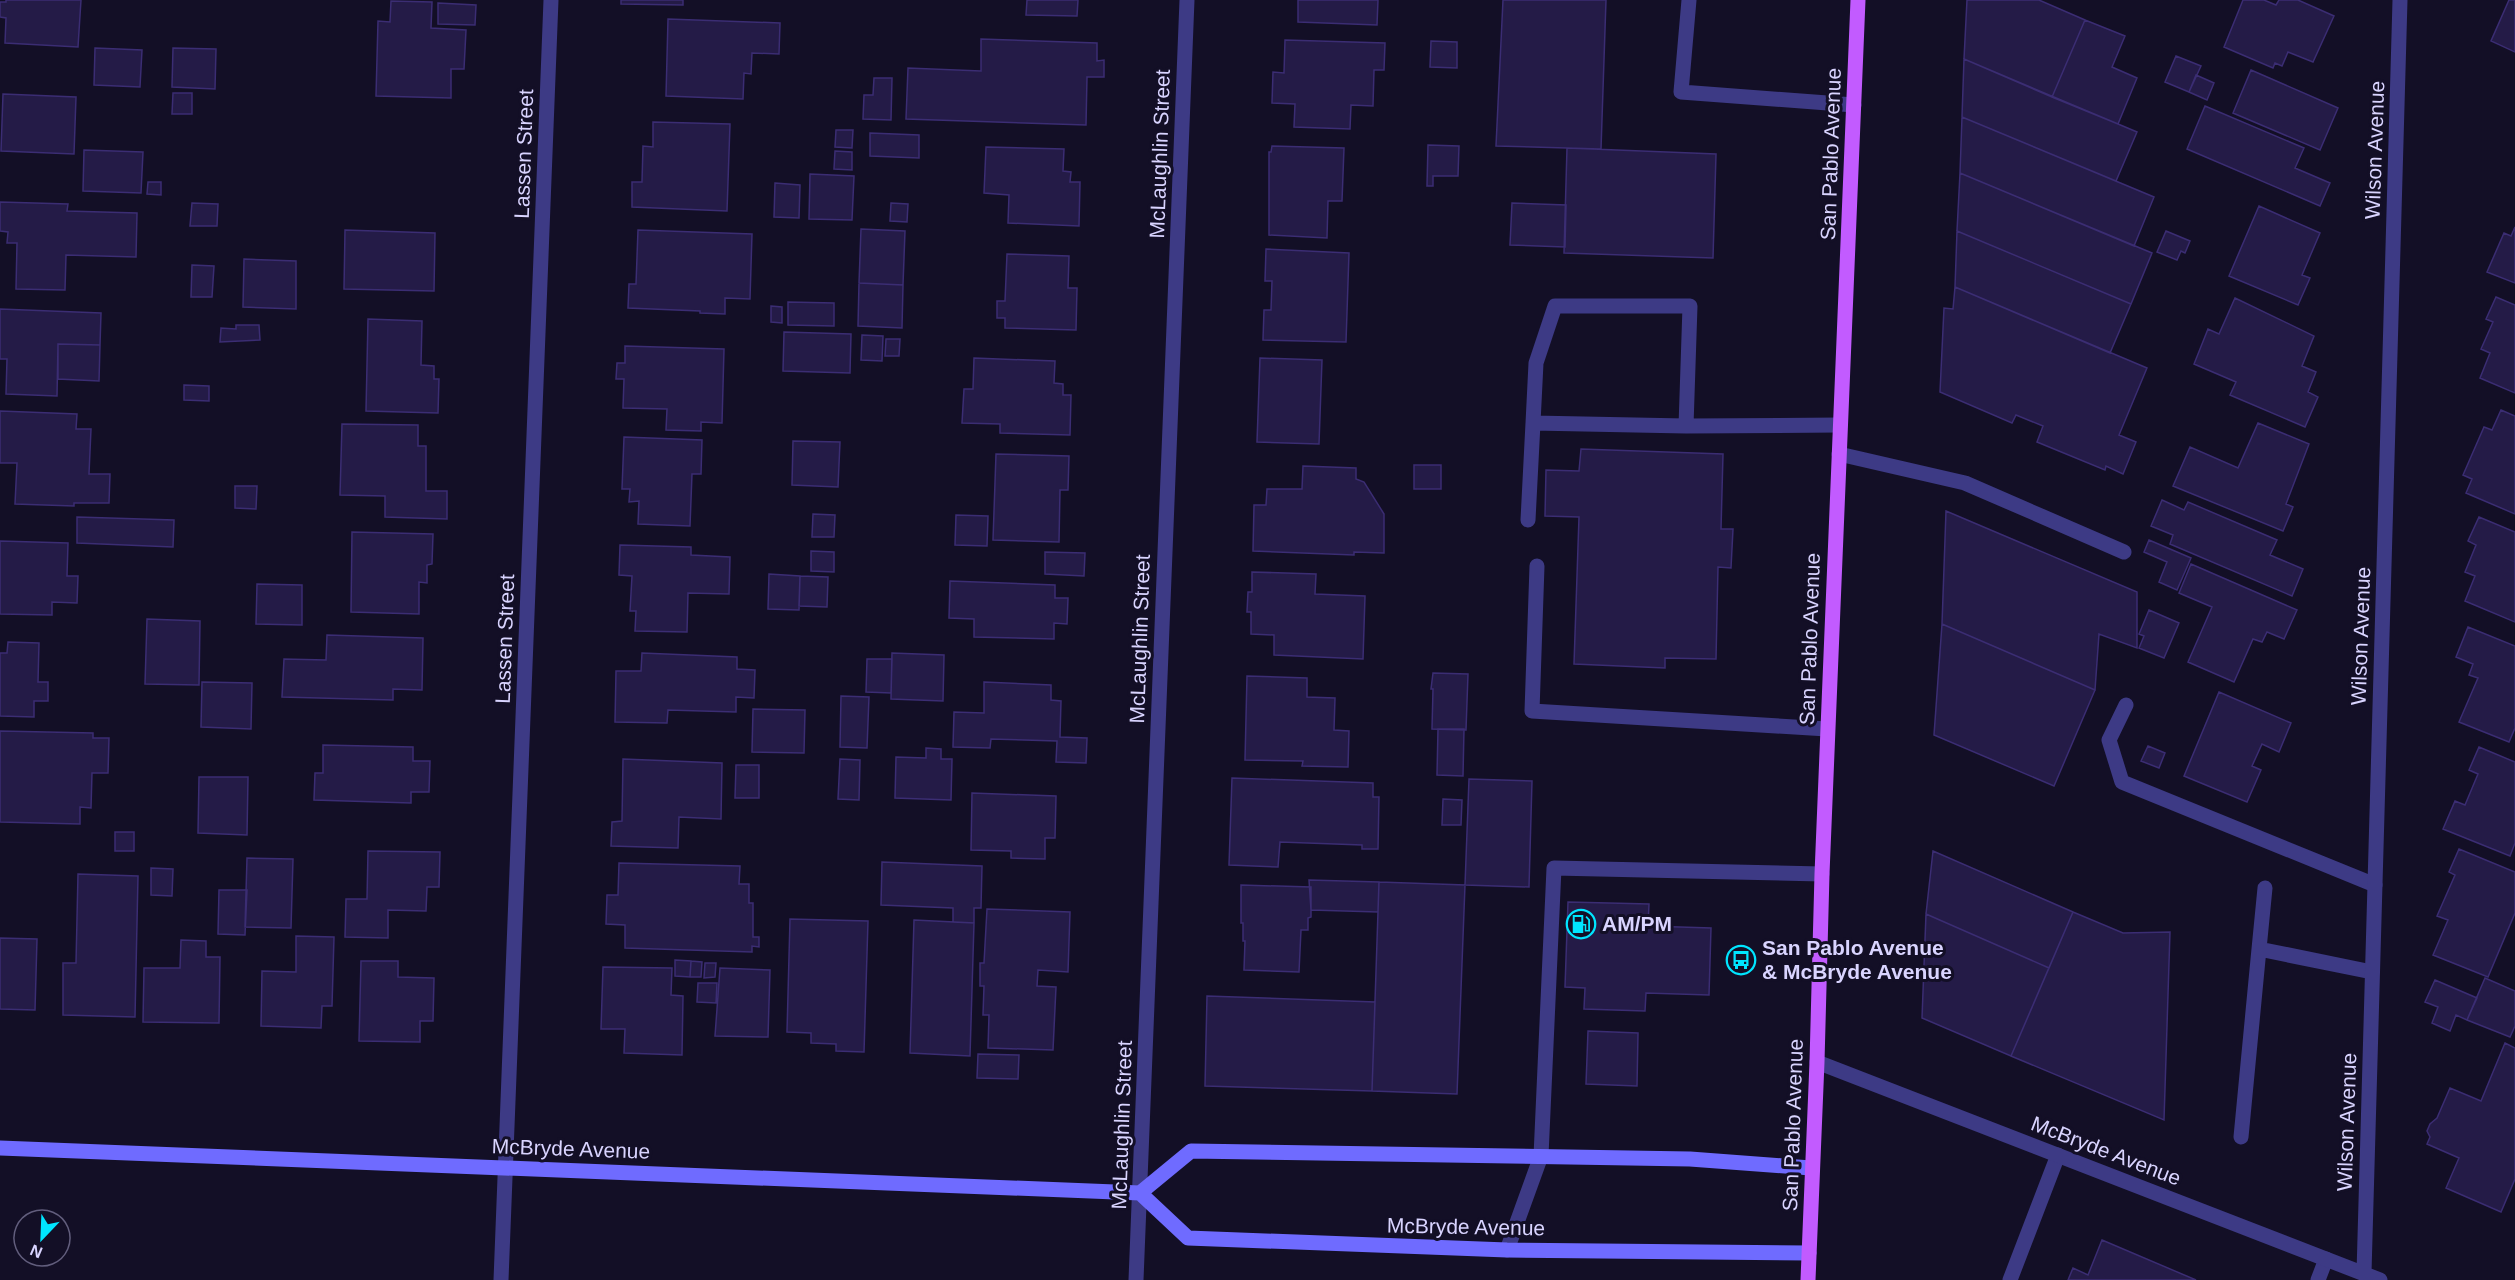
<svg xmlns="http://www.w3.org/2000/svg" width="2515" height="1280" font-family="Arial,sans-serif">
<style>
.building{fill:#241b47;stroke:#3b2d73;stroke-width:1.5}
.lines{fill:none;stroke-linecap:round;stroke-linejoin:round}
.lane{stroke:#3d3a85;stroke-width:15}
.street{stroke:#3d3a85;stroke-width:15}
.secondary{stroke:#6f6bff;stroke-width:15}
.primary{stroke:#c25bff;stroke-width:15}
.labels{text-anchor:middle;stroke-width:6;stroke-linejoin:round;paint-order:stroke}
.street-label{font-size:21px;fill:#d9d4ff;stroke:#130f26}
.poi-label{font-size:21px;font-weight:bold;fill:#d9d4ff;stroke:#130f26;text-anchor:start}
</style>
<rect width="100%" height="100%" fill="#130f26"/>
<!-- building -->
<path class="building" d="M 6,0 L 81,0 L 78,47 L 5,43 L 6,18 L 0,17 L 0,2 L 6,2 Z
M 621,0 L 683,0 L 683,5 L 621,4 Z
M 1027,0 L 1078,0 L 1077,16 L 1026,15 Z
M 1298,0 L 1378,0 L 1377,25 L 1298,22 Z
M 1503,0 L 1606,0 L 1601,149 L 1496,146 Z
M 1967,0 L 2039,0 L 2085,20 L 2052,97 L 1964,59 Z
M 2243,0 L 2264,0 L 2276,5 L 2279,0 L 2298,0 L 2334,16 L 2313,62 L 2288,52 L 2282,66 L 2275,63 L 2273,68 L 2224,47 Z
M 2509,0 L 2515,0 L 2515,52 L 2491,41 Z
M 391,1 L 432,2 L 431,28 L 466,30 L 464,69 L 451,69 L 451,98 L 376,96 L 378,21 L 390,22 Z
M 438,3 L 476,5 L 475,25 L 438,24 Z
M 668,19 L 780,23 L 779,54 L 752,53 L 751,74 L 744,73 L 743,99 L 666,96 Z
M 2085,20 L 2125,36 L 2112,67 L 2137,78 L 2118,124 L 2052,97 Z
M 981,39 L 1097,43 L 1097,61 L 1104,60 L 1104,77 L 1087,77 L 1086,125 L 906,119 L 908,68 L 981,71 Z
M 1285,40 L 1385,43 L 1384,70 L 1374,70 L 1373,106 L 1351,105 L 1350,129 L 1294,127 L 1295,104 L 1272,103 L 1273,72 L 1284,73 Z
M 1431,41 L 1457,42 L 1457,68 L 1430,67 Z
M 95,48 L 142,50 L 140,87 L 94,85 Z
M 173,48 L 216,49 L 215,89 L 172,87 Z
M 2176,56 L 2201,66 L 2189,92 L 2165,82 Z
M 1964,59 L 2137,132 L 2116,181 L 1962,117 Z
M 2251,70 L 2338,108 L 2320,150 L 2233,113 Z
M 2196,75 L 2214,83 L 2207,100 L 2189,92 Z
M 874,78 L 892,78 L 891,120 L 863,119 L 864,95 L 873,95 Z
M 173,93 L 192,93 L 192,114 L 172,114 Z
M 3,94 L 76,97 L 74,154 L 1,151 Z
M 2205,106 L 2304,148 L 2295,168 L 2330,183 L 2320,206 L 2187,149 Z
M 1962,117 L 2154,197 L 2134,246 L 1960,173 Z
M 653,122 L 730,124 L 727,211 L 632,207 L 632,182 L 642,182 L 643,146 L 653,147 Z
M 836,130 L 853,130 L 852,148 L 835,147 Z
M 870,133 L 919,135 L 919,158 L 870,156 Z
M 1428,145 L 1459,146 L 1458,176 L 1433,176 L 1433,186 L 1427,186 Z
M 1272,146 L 1344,148 L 1342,201 L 1328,201 L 1327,238 L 1269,235 L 1269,152 L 1271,152 Z
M 986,147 L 1064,149 L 1063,171 L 1071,172 L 1070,182 L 1080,182 L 1079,226 L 1008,223 L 1009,195 L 984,193 Z
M 1567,148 L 1716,154 L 1713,258 L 1564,253 Z
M 84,150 L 143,152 L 141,193 L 83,191 Z
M 835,151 L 852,152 L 852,170 L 834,169 Z
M 1960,173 L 2152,253 L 2131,304 L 1957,231 Z
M 810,174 L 854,176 L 852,220 L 809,219 Z
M 148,182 L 161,182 L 161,195 L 147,194 Z
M 775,183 L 800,185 L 799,218 L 774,217 Z
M 0,202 L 68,204 L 67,211 L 137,213 L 136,257 L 66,255 L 65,290 L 16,289 L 17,243 L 7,243 L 8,232 L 0,231 Z
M 192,203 L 218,204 L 217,226 L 190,226 Z
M 891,203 L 908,204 L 907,222 L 890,221 Z
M 1512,203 L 1566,205 L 1565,247 L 1510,245 Z
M 2259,206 L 2320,233 L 2302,275 L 2310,278 L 2298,305 L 2229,276 Z
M 2515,227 L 2515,283 L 2487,272 L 2504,233 L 2511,236 Z
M 861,229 L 905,231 L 903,285 L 859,283 Z
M 345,230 L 435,233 L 434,291 L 344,289 Z
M 638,230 L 752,234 L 750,299 L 725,298 L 725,314 L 700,313 L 700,311 L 628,308 L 629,284 L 636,284 Z
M 1957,231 L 2131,304 L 2110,353 L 1955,287 Z
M 2166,231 L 2190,241 L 2185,253 L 2181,251 L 2177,260 L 2157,252 Z
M 1266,249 L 1349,253 L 1346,342 L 1263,340 L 1264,310 L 1271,310 L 1272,281 L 1265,281 Z
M 1007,254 L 1069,256 L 1068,288 L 1077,288 L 1076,330 L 1005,328 L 1005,318 L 997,318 L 997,301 L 1005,301 Z
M 244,259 L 296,261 L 296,309 L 243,307 Z
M 192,265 L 214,266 L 212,297 L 191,297 Z
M 859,283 L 903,285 L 902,328 L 858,326 Z
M 1955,287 L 2147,368 L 2119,435 L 2136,442 L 2123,474 L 2106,466 L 2105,470 L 2037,442 L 2043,426 L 2016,415 L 2012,423 L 1940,392 L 1944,308 L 1953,309 Z
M 2496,297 L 2515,305 L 2515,393 L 2480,378 L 2490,353 L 2481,349 L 2493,322 L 2486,319 Z
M 2235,298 L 2314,336 L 2302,366 L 2316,372 L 2308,392 L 2318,397 L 2305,427 L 2230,395 L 2236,382 L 2194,364 L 2208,329 L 2219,334 Z
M 788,302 L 834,303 L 834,326 L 788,325 Z
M 771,306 L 782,307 L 782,323 L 771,322 Z
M 0,309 L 101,313 L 100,345 L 58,344 L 57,396 L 6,394 L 7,359 L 0,359 Z
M 368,319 L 422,321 L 421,365 L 434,366 L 434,379 L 439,379 L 438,413 L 366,411 Z
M 236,325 L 259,325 L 260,340 L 220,342 L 221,328 L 236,329 Z
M 784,332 L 851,334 L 850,373 L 783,371 Z
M 862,335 L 883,336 L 882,361 L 861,360 Z
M 886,339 L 900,339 L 899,356 L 885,356 Z
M 58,344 L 100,345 L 99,381 L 58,379 Z
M 625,346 L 724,349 L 722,423 L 701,422 L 701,431 L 666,430 L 667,409 L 623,408 L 624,379 L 616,379 L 617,363 L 625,363 Z
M 974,358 L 1055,361 L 1054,383 L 1063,384 L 1063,395 L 1071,395 L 1070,435 L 1000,433 L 1000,424 L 962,423 L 964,389 L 973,389 Z
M 1260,358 L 1322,360 L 1319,444 L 1257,442 Z
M 184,385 L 209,386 L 209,401 L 184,400 Z
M 2501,410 L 2515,416 L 2515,514 L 2466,493 L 2472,479 L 2463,475 L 2484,427 L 2492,430 Z
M 0,411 L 77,414 L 76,429 L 91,429 L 89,474 L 110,474 L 109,503 L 74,503 L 74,506 L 15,504 L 17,463 L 0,463 Z
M 2258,423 L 2309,444 L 2286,504 L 2293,507 L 2283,531 L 2173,486 L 2190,447 L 2238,468 Z
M 342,424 L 418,425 L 418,446 L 426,446 L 426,491 L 447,491 L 447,519 L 385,517 L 385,496 L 340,495 Z
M 624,437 L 702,440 L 701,474 L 692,474 L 690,526 L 638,524 L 639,501 L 629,502 L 630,489 L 622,489 Z
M 793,441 L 840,442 L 838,487 L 792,485 Z
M 1581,449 L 1723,454 L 1721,529 L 1733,529 L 1731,568 L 1718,567 L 1716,659 L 1665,658 L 1665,668 L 1574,664 L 1579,517 L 1545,516 L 1546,470 L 1579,471 Z
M 996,454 L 1069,456 L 1068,490 L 1060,490 L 1059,542 L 993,540 Z
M 1414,465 L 1441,465 L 1441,489 L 1414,489 Z
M 1303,466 L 1356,468 L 1356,479 L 1364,482 L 1384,514 L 1384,553 L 1354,552 L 1354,555 L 1253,551 L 1254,505 L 1266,505 L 1267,489 L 1302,489 Z
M 235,486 L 257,486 L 256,509 L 235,508 Z
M 2162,500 L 2184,510 L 2188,502 L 2277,540 L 2270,555 L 2303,569 L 2292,596 L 2170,544 L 2173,535 L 2151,526 Z
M 1946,511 L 2137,592 L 2137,648 L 2099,634 L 2095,690 L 1942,624 Z
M 813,514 L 835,515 L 834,537 L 812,537 Z
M 956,515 L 988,516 L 987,546 L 955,545 Z
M 77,517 L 174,520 L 173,547 L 77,543 Z
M 2479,517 L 2515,532 L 2515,622 L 2465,601 L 2475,576 L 2465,572 L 2476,545 L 2468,541 Z
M 352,532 L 433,534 L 432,564 L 427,565 L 427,583 L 419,582 L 419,614 L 351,612 Z
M 2149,540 L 2191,558 L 2177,590 L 2159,582 L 2167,562 L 2144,552 Z
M 0,541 L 68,543 L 67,576 L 78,576 L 77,603 L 52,602 L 52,615 L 0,614 Z
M 620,545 L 691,547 L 691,555 L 730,557 L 729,594 L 688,593 L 687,632 L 635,631 L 636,611 L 630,611 L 632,576 L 619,575 Z
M 811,551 L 834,552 L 834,572 L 811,571 Z
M 1045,552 L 1085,553 L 1084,576 L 1045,574 Z
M 2191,564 L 2297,610 L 2284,639 L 2267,632 L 2262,642 L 2253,639 L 2234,682 L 2188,662 L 2212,607 L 2179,593 Z
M 1252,572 L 1316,574 L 1315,594 L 1365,596 L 1363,659 L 1274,655 L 1274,635 L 1251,634 L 1251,612 L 1247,612 L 1248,592 L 1252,592 Z
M 769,574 L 800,576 L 799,610 L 768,609 Z
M 800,576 L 828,577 L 827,607 L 799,606 Z
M 950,581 L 1055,585 L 1055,598 L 1068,598 L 1067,624 L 1054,623 L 1054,639 L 974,637 L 974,619 L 949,618 Z
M 257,584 L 302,585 L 302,625 L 256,624 Z
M 2149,610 L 2179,623 L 2164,658 L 2139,648 L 2144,636 L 2139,634 Z
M 147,619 L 200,621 L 199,685 L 145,684 Z
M 1942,624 L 2095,690 L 2054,786 L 1934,735 Z
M 2468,627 L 2515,646 L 2515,728 L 2509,742 L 2459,722 L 2478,678 L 2469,675 L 2473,664 L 2456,657 Z
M 327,635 L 423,638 L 422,690 L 393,689 L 393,700 L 282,697 L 284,659 L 326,660 Z
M 8,642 L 39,643 L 38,682 L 48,682 L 48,701 L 34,701 L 34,717 L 0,716 L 0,653 L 7,653 Z
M 642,653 L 737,657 L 737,669 L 755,670 L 754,698 L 736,697 L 736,712 L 668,710 L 667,723 L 615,722 L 616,671 L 641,671 Z
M 892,653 L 944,655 L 943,701 L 891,699 Z
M 867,659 L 892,659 L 891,693 L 866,692 Z
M 1433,673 L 1468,674 L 1466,730 L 1432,729 L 1433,689 L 1431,689 Z
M 1247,676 L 1307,678 L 1307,697 L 1335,698 L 1334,730 L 1349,731 L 1348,767 L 1302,766 L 1303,761 L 1245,760 Z
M 202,682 L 252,683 L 251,729 L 201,727 Z
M 984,682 L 1051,685 L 1051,700 L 1061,701 L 1060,737 L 1087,738 L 1086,763 L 1056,762 L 1057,741 L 991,739 L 990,748 L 953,747 L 954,712 L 984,713 Z
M 2219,692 L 2291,723 L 2279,752 L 2262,744 L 2252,766 L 2261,770 L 2247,802 L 2184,776 Z
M 841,696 L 869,697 L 867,748 L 840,747 Z
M 753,709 L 805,710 L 804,753 L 752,752 Z
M 1438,729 L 1464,729 L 1463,776 L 1437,775 Z
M 0,731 L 93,733 L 93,738 L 109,738 L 108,773 L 92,773 L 91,808 L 80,807 L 80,824 L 0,822 Z
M 323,745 L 413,747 L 413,761 L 430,761 L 429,792 L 411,792 L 411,803 L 314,800 L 315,773 L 323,773 Z
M 2148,746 L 2165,753 L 2159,768 L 2141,761 Z
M 2479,747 L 2515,762 L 2515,843 L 2510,856 L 2443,829 L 2455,801 L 2465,805 L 2478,774 L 2469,770 Z
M 926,748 L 941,749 L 941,759 L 952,759 L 951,800 L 895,798 L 896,757 L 926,758 Z
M 623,759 L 722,763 L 721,819 L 679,817 L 678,848 L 611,846 L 612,822 L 622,821 Z
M 840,759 L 860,760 L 859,800 L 838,799 Z
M 736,765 L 759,765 L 759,798 L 735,798 Z
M 199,777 L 248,777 L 247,835 L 198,833 Z
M 1232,778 L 1373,783 L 1373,797 L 1379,797 L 1378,849 L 1362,849 L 1362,845 L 1280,842 L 1278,867 L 1229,865 Z
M 1469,779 L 1532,781 L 1529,887 L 1465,885 Z
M 972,793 L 1056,796 L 1055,838 L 1045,838 L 1045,859 L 1011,858 L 1011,851 L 971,850 Z
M 1443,799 L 1462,800 L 1461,825 L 1442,825 Z
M 115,832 L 134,832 L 134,851 L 115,851 Z
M 2459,849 L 2515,872 L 2515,913 L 2488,977 L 2433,955 L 2448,920 L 2437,916 L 2455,875 L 2449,872 Z
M 368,851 L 440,852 L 439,887 L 427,887 L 426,911 L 388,910 L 388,938 L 345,937 L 346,899 L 367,899 Z
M 1933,851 L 2073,912 L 2049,968 L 1926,914 Z
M 247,858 L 293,859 L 291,928 L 245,927 Z
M 882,862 L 982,866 L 981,908 L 974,908 L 974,923 L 953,922 L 953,908 L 881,905 Z
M 619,863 L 740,866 L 739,884 L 749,884 L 749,903 L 753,903 L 753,937 L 759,937 L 759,947 L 752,946 L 752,952 L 625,948 L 625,925 L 606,924 L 607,895 L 618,895 Z
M 151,868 L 173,869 L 172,896 L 151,895 Z
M 78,874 L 138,876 L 135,1017 L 63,1015 L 63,963 L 76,963 Z
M 1309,880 L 1379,882 L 1378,912 L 1311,910 Z
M 1379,882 L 1465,885 L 1457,1094 L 1372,1091 Z
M 1241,885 L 1311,887 L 1311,917 L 1308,918 L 1308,930 L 1301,930 L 1299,972 L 1244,970 L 1245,941 L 1243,941 L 1243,923 L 1241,923 Z
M 219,890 L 247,890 L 245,935 L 218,934 Z
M 1568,902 L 1649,904 L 1648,926 L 1711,928 L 1709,995 L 1646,993 L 1645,1011 L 1584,1009 L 1585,988 L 1565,987 Z
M 987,909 L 1070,912 L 1068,972 L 1038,970 L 1037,986 L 1056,987 L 1053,1050 L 988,1048 L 989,1015 L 983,1015 L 984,986 L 980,986 L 980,963 L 984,963 Z
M 2073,912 L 2123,933 L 2170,932 L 2164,1120 L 2011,1056 Z
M 1926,914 L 2049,968 L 2011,1056 L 1922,1018 Z
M 790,919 L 868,921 L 864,1052 L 836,1051 L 836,1044 L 811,1043 L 811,1033 L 787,1032 Z
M 914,920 L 974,923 L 970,1056 L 910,1053 Z
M 296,936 L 334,937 L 332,1006 L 322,1006 L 321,1028 L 261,1026 L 262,971 L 296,972 Z
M 0,938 L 37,939 L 35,1010 L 0,1009 Z
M 181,940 L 206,941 L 206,957 L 220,957 L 219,1023 L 143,1022 L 144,968 L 180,968 Z
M 675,960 L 691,961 L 690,977 L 675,976 Z
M 361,961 L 398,961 L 398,977 L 434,978 L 433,1021 L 420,1021 L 420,1042 L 359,1041 Z
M 691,961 L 702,962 L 701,977 L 690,977 Z
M 705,963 L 716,963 L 715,977 L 704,978 Z
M 603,967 L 672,968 L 671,995 L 683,996 L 682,1055 L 624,1053 L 625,1029 L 601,1029 Z
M 720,968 L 770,970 L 768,1037 L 715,1036 Z
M 2485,978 L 2515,991 L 2515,1026 L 2510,1037 L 2467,1020 Z
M 2435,980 L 2477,998 L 2467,1020 L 2456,1015 L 2450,1031 L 2432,1023 L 2438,1007 L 2425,1002 Z
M 698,983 L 717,983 L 716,1003 L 697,1002 Z
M 1207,996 L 1375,1002 L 1372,1091 L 1205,1086 Z
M 1588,1031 L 1638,1033 L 1637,1086 L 1586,1084 Z
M 2505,1043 L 2515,1048 L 2515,1179 L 2501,1212 L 2446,1188 L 2459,1158 L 2427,1144 L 2430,1137 L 2427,1131 L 2430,1124 L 2437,1118 L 2450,1088 L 2481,1101 Z
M 978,1054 L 1019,1055 L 1018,1079 L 977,1078 Z
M 2102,1240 L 2196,1280 L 2068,1280 L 2073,1268 L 2088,1275 Z"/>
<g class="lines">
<!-- lane -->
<path class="lane" d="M 1689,0 L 1681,92 L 1854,105
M 1686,426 L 1690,306 L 1555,306 L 1536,363 L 1533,423 L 1686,426 L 1840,425
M 1839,454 L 1965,483 L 2124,552
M 1528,520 L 1533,423
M 1537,566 L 1532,711 L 1827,729
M 2126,705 L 2109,740 L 2122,782 L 2375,885
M 2259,949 L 2265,888
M 2241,1137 L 2259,949 L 2372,972
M 1507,1250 L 1541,1156 L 1554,868 L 1822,874
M 2010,1280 L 2058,1155
M 2318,1280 L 2326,1259"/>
<!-- street -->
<path class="street" d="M 1817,1062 L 2380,1280
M 2364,1273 L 2400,0
M 501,1280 L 551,0
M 1136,1280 L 1187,0"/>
<!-- secondary -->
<path class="secondary" d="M 0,1148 L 1140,1193 L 1188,1238 L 1507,1250 L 1809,1253
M 1140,1193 L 1191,1151 L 1690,1159 L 1811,1168"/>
<!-- primary -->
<path class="primary" d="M 1808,1280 L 1817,1062 L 1822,874 L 1858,0"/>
</g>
<!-- icons -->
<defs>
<g id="fuel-ring" transform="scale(1.5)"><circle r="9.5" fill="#130f26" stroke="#00e5ff" stroke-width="1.5"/><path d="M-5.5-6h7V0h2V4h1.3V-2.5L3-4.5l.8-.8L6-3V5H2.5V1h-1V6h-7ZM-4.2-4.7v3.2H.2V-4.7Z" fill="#00e5ff"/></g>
<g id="bus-ring" transform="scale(1.5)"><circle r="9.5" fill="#130f26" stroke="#00e5ff" stroke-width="1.5"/><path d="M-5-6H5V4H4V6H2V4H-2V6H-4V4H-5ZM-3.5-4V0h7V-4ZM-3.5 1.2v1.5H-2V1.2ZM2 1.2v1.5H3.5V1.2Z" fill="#00e5ff"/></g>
</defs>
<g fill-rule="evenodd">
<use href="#fuel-ring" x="1581" y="924"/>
<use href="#bus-ring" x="1741" y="960"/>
</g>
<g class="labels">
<!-- street labels -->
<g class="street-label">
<text transform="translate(2375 150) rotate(-88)" y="7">Wilson Avenue</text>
<text transform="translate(524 154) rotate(-88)" y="7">Lassen Street</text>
<text transform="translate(1160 154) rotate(-88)" y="7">McLaughlin Street</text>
<text transform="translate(1831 154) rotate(-88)" y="7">San Pablo Avenue</text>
<text transform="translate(2361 636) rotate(-88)" y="7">Wilson Avenue</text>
<text transform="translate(505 639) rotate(-88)" y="7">Lassen Street</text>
<text transform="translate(1140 639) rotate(-88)" y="7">McLaughlin Street</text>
<text transform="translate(1810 639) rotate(-88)" y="7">San Pablo Avenue</text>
<text transform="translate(2347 1122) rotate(-88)" y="7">Wilson Avenue</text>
<text transform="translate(1122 1125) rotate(-88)" y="7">McLaughlin Street</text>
<text transform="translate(1793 1125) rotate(-88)" y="7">San Pablo Avenue</text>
<text transform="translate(571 1149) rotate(2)" y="7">McBryde Avenue</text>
<text transform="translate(2106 1151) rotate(21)" y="7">McBryde Avenue</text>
<text transform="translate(1466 1227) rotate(1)" y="7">McBryde Avenue</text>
</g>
<!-- poi labels -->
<g class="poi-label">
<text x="1602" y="931">AM/PM</text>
<text x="1762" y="955">San Pablo Avenue<tspan x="1762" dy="24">&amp; McBryde Avenue</tspan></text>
</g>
</g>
<!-- north arrow -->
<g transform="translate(42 1238) rotate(203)"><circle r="28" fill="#130f26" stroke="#625e7d" stroke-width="1.5"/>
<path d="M0-4.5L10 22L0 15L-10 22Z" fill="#00e5ff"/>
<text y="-9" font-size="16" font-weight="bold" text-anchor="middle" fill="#d9d4ff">N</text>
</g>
</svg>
